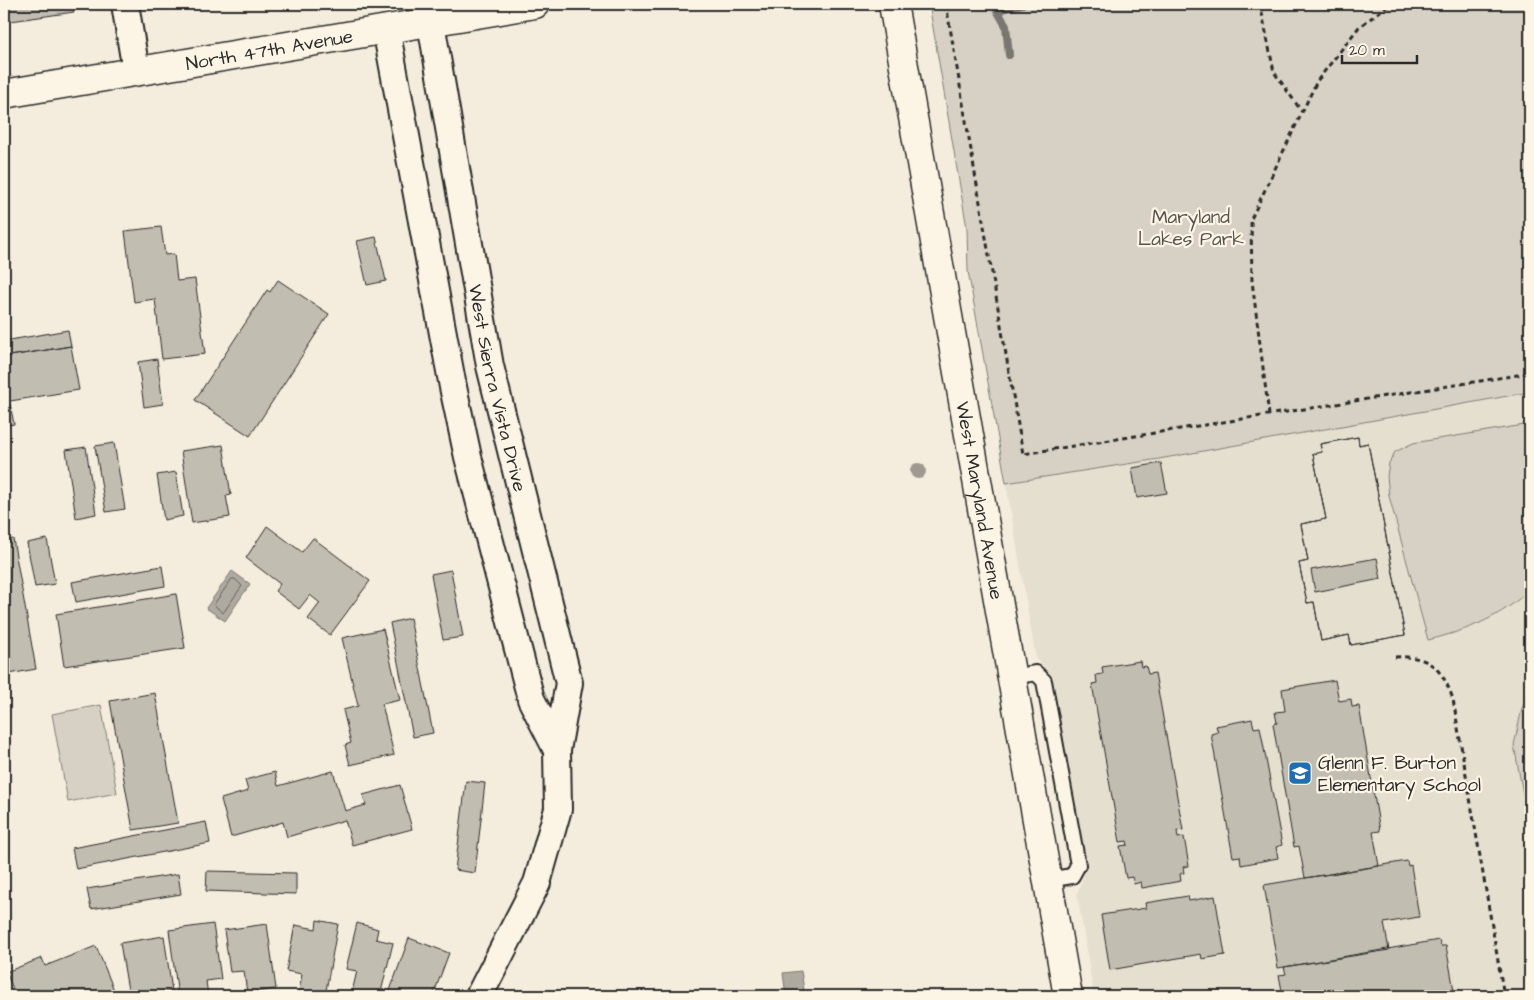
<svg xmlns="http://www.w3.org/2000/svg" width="1534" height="1000" font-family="'Architects Daughter',sans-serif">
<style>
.built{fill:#e5dfd0}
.green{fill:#d6d1c4;stroke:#807e78}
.water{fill:#afaaa0;stroke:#7a7771}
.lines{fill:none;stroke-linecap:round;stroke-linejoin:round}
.shore{stroke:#605e5a;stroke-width:1}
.stream{stroke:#7a7771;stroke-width:8}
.building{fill:#c2bdb1;stroke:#2b2b2b;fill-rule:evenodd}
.service-casing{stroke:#2b2b2b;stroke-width:18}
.minor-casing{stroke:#2b2b2b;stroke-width:30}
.tertiary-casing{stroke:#2b2b2b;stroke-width:31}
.path{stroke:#2b2b2b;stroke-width:3;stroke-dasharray:5 4;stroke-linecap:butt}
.service{stroke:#fcf5e5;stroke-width:14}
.minor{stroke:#fcf5e5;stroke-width:26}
.tertiary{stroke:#fcf5e5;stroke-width:28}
.tree{fill:#9d9990}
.labels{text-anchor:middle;stroke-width:4.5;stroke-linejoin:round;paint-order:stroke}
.street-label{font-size:19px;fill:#2b2b2b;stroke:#fcf5e5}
.park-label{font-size:19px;fill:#565451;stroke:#fcf5e5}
.poi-label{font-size:19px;fill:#2b2b2b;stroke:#fcf5e5;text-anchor:start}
</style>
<rect width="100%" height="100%" fill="#f4edde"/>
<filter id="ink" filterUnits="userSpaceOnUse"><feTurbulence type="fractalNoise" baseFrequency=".02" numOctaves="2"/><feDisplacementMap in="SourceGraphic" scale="10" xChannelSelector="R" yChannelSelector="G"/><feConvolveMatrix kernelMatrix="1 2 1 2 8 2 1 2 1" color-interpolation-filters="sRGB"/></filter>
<g filter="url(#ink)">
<!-- built -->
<path class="built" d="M 1530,392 L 1530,996 L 1094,996 L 1077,894 L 1086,869 L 1052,676 L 1036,659 L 1006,483 L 1159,459 Z"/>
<!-- green -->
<path class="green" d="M 929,4 L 1530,4 L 1530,392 L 1159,459 L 1006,483 L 968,271 L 967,228 Z
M 1530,424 L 1530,589 C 1502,617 1466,631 1428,640 L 1389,496 L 1387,476 L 1389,463 L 1395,452 L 1413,443 Z
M 1530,694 L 1530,832 L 1514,745 L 1522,708 Z
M 101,705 L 117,793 L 68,802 L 52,714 Z"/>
<!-- water -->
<path class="water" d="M 232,571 L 250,584 L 225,621 L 206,608 Z
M 801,971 L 805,996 L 786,996 L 783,973 Z"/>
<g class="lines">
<!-- shore -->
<path class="shore" d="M 232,579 L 235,579 L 242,586 L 223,613 L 214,605 Z"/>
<!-- stream -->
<path class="stream" d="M 1009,55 L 1006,26 L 997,10 L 1022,4"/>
</g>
<!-- building -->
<path class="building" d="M 4,4 L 73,4 L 74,12 L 4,22 Z
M 161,227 L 165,255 L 174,254 L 177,281 L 195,279 L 205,354 L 162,359 L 155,299 L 134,302 L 125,231 Z
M 376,237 L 386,281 L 367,285 L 357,241 Z
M 278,280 L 329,314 L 250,436 L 195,400 L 267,290 L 270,292 Z
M 68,330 L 71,346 L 4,357 L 4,341 Z
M 71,346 L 79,390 L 4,402 L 4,357 Z
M 157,359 L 163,404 L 144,407 L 138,362 Z
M 10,404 L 14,424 L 4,426 L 4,405 Z
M 1358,437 L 1359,445 L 1368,443 L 1405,635 L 1351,645 L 1349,635 L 1321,641 L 1314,602 L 1307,603 L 1299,563 L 1308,561 L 1301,524 L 1326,519 L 1313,454 L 1322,452 L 1320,444 ZM 1377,558 L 1381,579 L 1315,592 L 1311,570 Z
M 1358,437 L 1359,445 L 1368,443 L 1405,635 L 1351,645 L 1349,635 L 1321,641 L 1314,602 L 1307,603 L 1299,563 L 1308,561 L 1301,524 L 1326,519 L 1313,454 L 1322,452 L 1320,444 Z
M 114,443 L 125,509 L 106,512 L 95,446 Z
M 223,445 L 231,495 L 226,496 L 230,517 L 192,523 L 181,451 Z
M 86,447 L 96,514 L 76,518 L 66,450 Z
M 1161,463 L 1167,493 L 1137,498 L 1132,468 Z
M 176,472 L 183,516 L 164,520 L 157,475 Z
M 4,491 L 8,517 L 4,518 Z
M 267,526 L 302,552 L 313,538 L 370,581 L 330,635 L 308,619 L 320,603 L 310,595 L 299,609 L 275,591 L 280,584 L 246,558 Z
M 13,539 L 36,669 L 4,675 L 4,541 Z
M 47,539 L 55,584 L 35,587 L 27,543 Z
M 162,566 L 165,586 L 76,602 L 72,582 Z
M 451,570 L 463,637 L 443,640 L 431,574 Z
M 176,594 L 185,648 L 64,666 L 56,614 Z
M 410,618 L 433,733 L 413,737 L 390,623 Z
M 383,629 L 400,700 L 382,704 L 394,755 L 350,765 L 345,745 L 351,743 L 343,710 L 358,706 L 342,638 Z
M 1140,661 L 1141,667 L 1146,666 L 1148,674 L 1155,673 L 1183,830 L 1177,831 L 1178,838 L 1184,837 L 1189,866 L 1183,867 L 1184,873 L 1180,874 L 1181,881 L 1142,888 L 1141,882 L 1134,884 L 1132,877 L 1126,878 L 1120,846 L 1128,845 L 1127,841 L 1120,842 L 1092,684 L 1097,683 L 1096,675 L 1103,674 L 1102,667 Z
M 1335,680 L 1339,701 L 1351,699 L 1352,707 L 1359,706 L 1380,831 L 1373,832 L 1379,866 L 1305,878 L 1299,846 L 1294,847 L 1273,724 L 1277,723 L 1275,712 L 1285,711 L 1282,689 Z
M 155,693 L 178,823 L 133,830 L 110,701 Z
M 1252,719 L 1254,728 L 1260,727 L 1282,845 L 1276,847 L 1278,858 L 1241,865 L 1240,856 L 1233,857 L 1211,734 L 1218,732 L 1216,726 Z
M 333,771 L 345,811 L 366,805 L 363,795 L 400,785 L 412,829 L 352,845 L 345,820 L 287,837 L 283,822 L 231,837 L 221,799 L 248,791 L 245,780 L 275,772 L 278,786 Z
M 466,781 L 485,783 L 475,873 L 455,870 Z
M 206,822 L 210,843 L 76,869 L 72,848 Z
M 1407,861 L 1408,866 L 1411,865 L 1419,917 L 1384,923 L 1389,950 L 1278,968 L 1264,885 Z
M 207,871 L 296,873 L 296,894 L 206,891 Z
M 178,874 L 181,894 L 91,909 L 87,889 Z
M 1188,896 L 1189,901 L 1215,896 L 1225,955 L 1202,959 L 1201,954 L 1110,970 L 1101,915 L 1146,908 L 1145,903 Z
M 317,920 L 338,924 L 325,996 L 299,991 L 302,974 L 286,971 L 295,925 L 316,929 Z
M 357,923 L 378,929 L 376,939 L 393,943 L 380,996 L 351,996 L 357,971 L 346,969 Z
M 213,924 L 221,979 L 206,981 L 208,996 L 178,996 L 169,930 Z
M 267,924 L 276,989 L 247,993 L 244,971 L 230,972 L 224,930 Z
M 164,936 L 172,991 L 156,996 L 129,996 L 120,943 Z
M 409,938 L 449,953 L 433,996 L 388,996 Z
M 1439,940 L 1441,946 L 1446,946 L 1455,996 L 1283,996 L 1279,975 L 1286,974 L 1284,967 Z
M 96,946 L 116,995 L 16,996 L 6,972 L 42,958 L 45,966 Z"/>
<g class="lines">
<!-- service casing -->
<g class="service-casing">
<path id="service" d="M 1012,677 L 1036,673 L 1044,681 L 1078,865 L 1072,876 L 1047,880"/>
</g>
<!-- minor casing -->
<g class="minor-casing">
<g id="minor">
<path d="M 125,4 L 136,71"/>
<path id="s1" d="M 431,23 L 490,366 L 569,683 L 557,750 L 558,809 L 537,883 L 479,996"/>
<path d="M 386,29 L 453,387 L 468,457 L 531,699 L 557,750"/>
</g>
</g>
<!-- tertiary casing -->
<g class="tertiary-casing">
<g id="tertiary">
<path id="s2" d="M 893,4 L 1068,996"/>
<path id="s3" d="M 4,94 L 535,4"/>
</g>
</g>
<!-- path -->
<path class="path" d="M 946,4 L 1023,454 L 1530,373
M 1257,4 L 1262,13 L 1274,72 L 1302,112
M 1269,415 L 1252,281 L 1251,219 L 1317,81 L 1359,27 L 1390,4
M 1395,657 C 1429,655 1442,668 1453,699 L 1504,996"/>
<!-- service -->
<use href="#service" class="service"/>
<!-- minor -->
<use href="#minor" class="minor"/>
<!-- tertiary -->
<use href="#tertiary" class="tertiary"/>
</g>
<!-- trees -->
<circle class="tree" cx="918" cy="471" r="8"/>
</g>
<!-- icons -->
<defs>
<g id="school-square" transform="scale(1.25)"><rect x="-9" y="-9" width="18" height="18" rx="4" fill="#1f6fb2" stroke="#fcf5e5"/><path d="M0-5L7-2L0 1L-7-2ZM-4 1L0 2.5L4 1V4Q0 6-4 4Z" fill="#fff"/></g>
</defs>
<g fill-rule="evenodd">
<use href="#school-square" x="1300" y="773"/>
</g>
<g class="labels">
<!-- street labels -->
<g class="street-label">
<text dy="7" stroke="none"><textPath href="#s3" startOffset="269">North 47th Avenue</textPath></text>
<text dy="7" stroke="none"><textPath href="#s1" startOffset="371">West Sierra Vista Drive</textPath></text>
<text dy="7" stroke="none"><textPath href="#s2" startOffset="504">West Maryland Avenue</textPath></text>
</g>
<!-- park labels -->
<g class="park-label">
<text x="1191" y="223">Maryland<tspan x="1191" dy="22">Lakes Park</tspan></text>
</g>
<!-- poi labels -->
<g class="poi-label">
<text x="1318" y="769">Glenn F. Burton<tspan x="1318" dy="22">Elementary School</tspan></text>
</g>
</g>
<!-- margin -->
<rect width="1534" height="1000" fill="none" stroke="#fcf5e5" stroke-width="20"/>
<rect x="10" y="10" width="1514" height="980" fill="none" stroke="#2b2b2b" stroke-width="2" filter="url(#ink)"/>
<!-- scale -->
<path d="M1342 55v8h75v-8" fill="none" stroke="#2b2b2b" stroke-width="2.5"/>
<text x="1349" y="55" font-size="15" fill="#2b2b2b" stroke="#fcf5e5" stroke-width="4" paint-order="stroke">20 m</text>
</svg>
